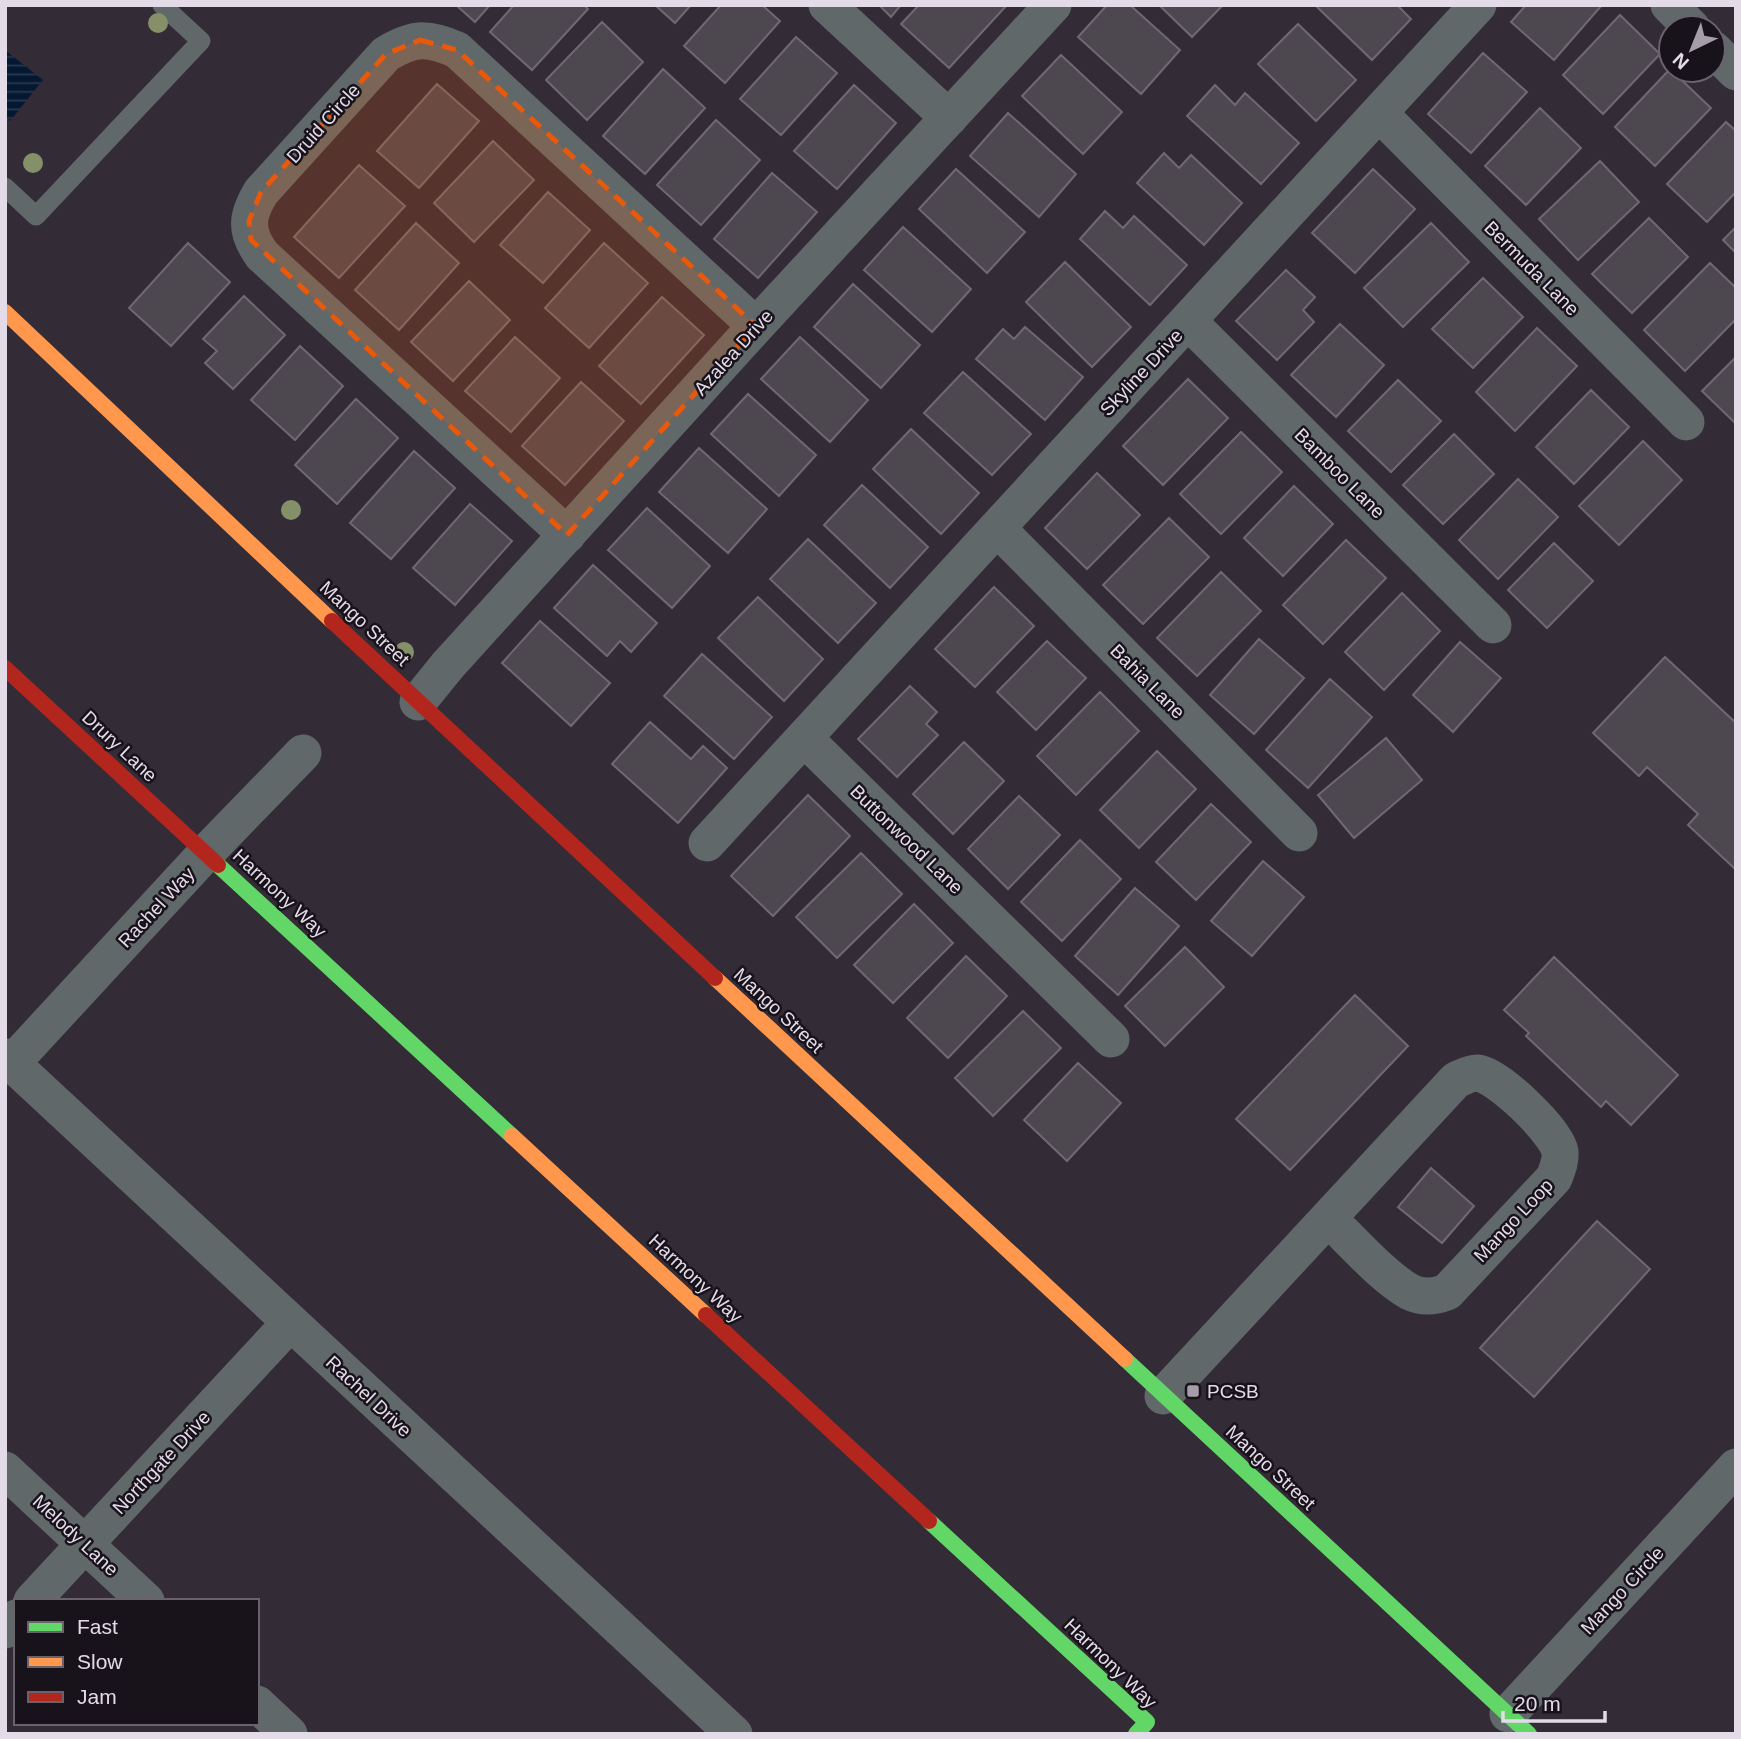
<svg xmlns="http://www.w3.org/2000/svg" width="1741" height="1739" font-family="Arial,sans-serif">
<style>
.water{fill:url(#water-rules)}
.building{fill:#4d4750;stroke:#706974;stroke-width:2}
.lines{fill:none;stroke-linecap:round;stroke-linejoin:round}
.lane{stroke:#60686a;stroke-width:19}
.street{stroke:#60686a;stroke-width:37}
.fast{stroke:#63d668;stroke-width:16}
.slow{stroke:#ff974d;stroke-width:16}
.jam{stroke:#b3261e;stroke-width:16}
.tree{fill:#859069}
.marked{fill:#e8590c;fill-opacity:0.2;stroke:#e8590c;stroke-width:5;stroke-dasharray:14 9;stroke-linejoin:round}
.poi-dot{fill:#a69daa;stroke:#18121b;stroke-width:2.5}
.labels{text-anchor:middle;stroke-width:5;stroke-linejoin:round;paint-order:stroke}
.street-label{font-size:19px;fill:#e4dbe8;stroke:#18121b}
.poi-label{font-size:19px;fill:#e4dbe8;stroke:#18121b;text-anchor:start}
</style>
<defs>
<pattern id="water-rules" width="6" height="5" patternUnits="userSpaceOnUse" patternTransform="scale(1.75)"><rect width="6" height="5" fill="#051831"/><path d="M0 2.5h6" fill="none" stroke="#29394f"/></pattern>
</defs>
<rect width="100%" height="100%" fill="#332b36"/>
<!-- water -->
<path class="water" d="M 5,50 L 43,80 L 10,121 L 5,116 Z"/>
<!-- building -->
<path class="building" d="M 456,5 L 490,5 L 475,22 Z
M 514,5 L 584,5 L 588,9 L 532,70 L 490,32 Z
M 655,5 L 691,5 L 675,23 Z
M 721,5 L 762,5 L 780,21 L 725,83 L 684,46 Z
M 879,5 L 901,5 L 891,17 Z
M 919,5 L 1007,5 L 949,68 L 901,24 Z
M 1107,5 L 1130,5 L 1180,50 L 1141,94 L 1078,37 Z
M 1159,5 L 1223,5 L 1192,37 Z
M 1315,5 L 1397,5 L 1411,19 L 1372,60 Z
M 1526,5 L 1602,5 L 1554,60 L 1511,22 Z
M 1620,15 L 1660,54 L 1603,114 L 1563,75 Z
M 602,22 L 643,62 L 587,120 L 546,80 Z
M 1298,24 L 1356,80 L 1316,121 L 1258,64 Z
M 796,37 L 837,73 L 781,135 L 740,99 Z
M 1483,53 L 1527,92 L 1471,153 L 1428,114 Z
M 1061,55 L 1122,112 L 1083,154 L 1022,96 Z
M 663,69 L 705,108 L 645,174 L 603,136 Z
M 1670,69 L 1711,108 L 1655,166 L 1615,127 Z
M 437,84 L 479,121 L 419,188 L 377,151 Z
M 854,85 L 896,123 L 837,189 L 794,151 Z
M 1215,85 L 1235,105 L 1245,93 L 1299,143 L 1261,184 L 1187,116 Z
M 1540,108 L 1581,148 L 1526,205 L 1485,166 Z
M 1008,113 L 1076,174 L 1039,217 L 970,156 Z
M 716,120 L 760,160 L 701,225 L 657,185 Z
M 1726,122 L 1736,131 L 1736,192 L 1707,222 L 1667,184 Z
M 493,141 L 534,180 L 474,242 L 434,203 Z
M 1164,153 L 1179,168 L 1191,155 L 1242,203 L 1204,245 L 1137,183 Z
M 1600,161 L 1639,202 L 1578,260 L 1539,219 Z
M 359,165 L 405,206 L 339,278 L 294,237 Z
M 956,169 L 1025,232 L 987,273 L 919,209 Z
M 1373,169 L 1415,209 L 1355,273 L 1312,233 Z
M 772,173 L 817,212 L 758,278 L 714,239 Z
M 548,192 L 590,230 L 543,283 L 500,245 Z
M 1105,211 L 1123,228 L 1134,216 L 1187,265 L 1150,305 L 1080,239 Z
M 1649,218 L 1688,257 L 1632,313 L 1592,274 Z
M 416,223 L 459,263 L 399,330 L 355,290 Z
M 1431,223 L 1469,262 L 1403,327 L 1364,288 Z
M 903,227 L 971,289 L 932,332 L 864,270 Z
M 1736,227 L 1736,253 L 1723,240 Z
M 188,243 L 230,282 L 171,346 L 129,308 Z
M 604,243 L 648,283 L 589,348 L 545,308 Z
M 1065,262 L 1131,327 L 1092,367 L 1026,302 Z
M 1710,263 L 1736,288 L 1736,319 L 1685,371 L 1644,330 Z
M 1286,270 L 1315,297 L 1303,310 L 1314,322 L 1277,360 L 1236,321 Z
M 1483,278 L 1523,317 L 1473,368 L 1432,329 Z
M 469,281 L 510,320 L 453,381 L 411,342 Z
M 853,284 L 920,345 L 881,388 L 814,327 Z
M 244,296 L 285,335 L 233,389 L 205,363 L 217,351 L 203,339 Z
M 662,297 L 704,335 L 641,404 L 599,366 Z
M 1340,324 L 1384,365 L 1336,417 L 1291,375 Z
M 1025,327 L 1083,377 L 1045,420 L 976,359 L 1003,329 L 1014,339 Z
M 1537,328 L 1577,366 L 1515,431 L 1476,392 Z
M 515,337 L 560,378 L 511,432 L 465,391 Z
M 800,337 L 868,400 L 830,442 L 761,379 Z
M 300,346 L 343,386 L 295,440 L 251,400 Z
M 1736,357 L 1736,424 L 1702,391 Z
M 963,372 L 1031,434 L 992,475 L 924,413 Z
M 1188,379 L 1228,418 L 1163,485 L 1123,446 Z
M 1398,380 L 1441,421 L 1391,472 L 1348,431 Z
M 581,382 L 624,421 L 565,485 L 522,446 Z
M 1591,390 L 1629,427 L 1574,484 L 1536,447 Z
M 748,394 L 816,455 L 779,496 L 711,434 Z
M 356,399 L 398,438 L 337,504 L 295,465 Z
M 911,429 L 979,493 L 941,534 L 873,469 Z
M 1241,432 L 1282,472 L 1221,534 L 1180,494 Z
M 1454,434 L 1494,474 L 1443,524 L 1403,485 Z
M 1643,441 L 1682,480 L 1619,545 L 1579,506 Z
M 699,448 L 767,509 L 728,553 L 659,492 Z
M 414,451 L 455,488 L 391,559 L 350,523 Z
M 1097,473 L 1140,515 L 1087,569 L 1045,528 Z
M 1518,479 L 1558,517 L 1498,579 L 1459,540 Z
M 862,485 L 928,547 L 890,588 L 824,525 Z
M 1294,486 L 1333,524 L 1283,576 L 1244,538 Z
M 470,504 L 512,541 L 455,605 L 413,568 Z
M 647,508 L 710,566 L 672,608 L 608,550 Z
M 1169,518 L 1209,557 L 1143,624 L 1103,585 Z
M 808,539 L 876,603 L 838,643 L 770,579 Z
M 1346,540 L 1386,578 L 1323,644 L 1283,605 Z
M 1554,543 L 1593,581 L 1547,628 L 1508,590 Z
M 593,565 L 657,623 L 631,652 L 620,641 L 607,656 L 554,608 Z
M 1221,572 L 1261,611 L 1197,676 L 1157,638 Z
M 994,587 L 1034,626 L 975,687 L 935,649 Z
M 1402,593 L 1440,631 L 1384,690 L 1345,652 Z
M 758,597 L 823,659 L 784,701 L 718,638 Z
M 540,621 L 610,683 L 571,726 L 502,663 Z
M 1259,639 L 1304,678 L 1254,734 L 1210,695 Z
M 1047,641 L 1086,678 L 1036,730 L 997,692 Z
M 1460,642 L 1501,678 L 1453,732 L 1413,695 Z
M 702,654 L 772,717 L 734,759 L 664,696 Z
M 1665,657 L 1736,723 L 1735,869 L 1688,825 L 1698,814 L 1647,767 L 1639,776 L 1593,733 Z
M 1330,679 L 1372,717 L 1308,788 L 1266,750 Z
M 910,686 L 937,712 L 926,724 L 938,735 L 897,777 L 858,739 Z
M 1100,692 L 1139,731 L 1076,795 L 1037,756 Z
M 650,722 L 691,759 L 703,746 L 727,768 L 678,823 L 612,764 Z
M 1386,738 L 1422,780 L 1354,838 L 1318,795 Z
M 964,742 L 1004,781 L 953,834 L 913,794 Z
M 1157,751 L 1196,789 L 1139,848 L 1100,810 Z
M 808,795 L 850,836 L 773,916 L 731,876 Z
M 1019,796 L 1060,835 L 1008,889 L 968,849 Z
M 1211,804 L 1251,842 L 1196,900 L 1156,862 Z
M 1080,840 L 1121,879 L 1062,941 L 1021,902 Z
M 861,853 L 902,894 L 837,958 L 796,917 Z
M 1263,861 L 1304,897 L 1252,956 L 1211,921 Z
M 1135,888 L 1179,926 L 1118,995 L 1075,956 Z
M 914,904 L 953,943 L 893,1003 L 854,965 Z
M 1185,947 L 1224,987 L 1165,1046 L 1125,1006 Z
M 966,956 L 1007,996 L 948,1058 L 907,1018 Z
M 1554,957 L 1678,1075 L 1631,1125 L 1606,1101 L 1601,1107 L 1526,1036 L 1529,1033 L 1504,1010 Z
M 1355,995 L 1408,1046 L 1290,1170 L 1236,1119 Z
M 1023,1011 L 1061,1048 L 993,1116 L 955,1078 Z
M 1078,1063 L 1121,1103 L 1067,1161 L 1024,1120 Z
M 1431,1168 L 1474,1206 L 1442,1243 L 1398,1207 Z
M 1597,1221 L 1650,1269 L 1534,1397 L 1480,1348 Z"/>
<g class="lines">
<!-- lane -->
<path class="lane" d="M 5,187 L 36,216 L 201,41 L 162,5"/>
<!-- street -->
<path class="street" d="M 827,5 L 949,118
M 1669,5 L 1692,28
M 1713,49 L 1736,72
M 1379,113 L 1686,422
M 1188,321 L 1493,625
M 997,528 L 1299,833
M 567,535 L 262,255 C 245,231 246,217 261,192 L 386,54 C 414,37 428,37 457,50 L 756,326
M 418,702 L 448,665 L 756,326 L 1053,5
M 804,738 L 1111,1039
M 707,843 L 1478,5
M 5,1057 L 734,1734
M 12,1063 L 205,854 L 303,753
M 1163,1396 L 1456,1080 C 1463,1077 1470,1073 1477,1073 C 1497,1074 1557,1132 1560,1152 C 1561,1161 1557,1170 1554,1178 L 1447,1292 C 1434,1297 1422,1298 1410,1292 C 1383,1277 1351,1240 1328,1218
M 5,1470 L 146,1601
M 32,1601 L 290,1323
M 5,1630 L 16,1618
M 257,1704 L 289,1734
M 1508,1714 L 1736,1467"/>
<!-- fast -->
<path class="fast" d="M 218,865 L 512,1136
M 1125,1359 L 1529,1734
M 929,1521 L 1147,1722 L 1136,1734"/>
<!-- slow -->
<path class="slow" d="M 5,312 L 332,621
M 715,978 L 1125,1359
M 512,1136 L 706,1315"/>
<!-- jam -->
<path class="jam" d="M 332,621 L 715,978
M 5,668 L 218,865
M 706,1315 L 929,1521"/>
</g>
<!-- trees -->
<g class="tree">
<circle cx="158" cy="23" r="10"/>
<circle cx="33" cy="163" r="10"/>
<circle cx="291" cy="510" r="10"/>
<circle cx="404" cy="652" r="10"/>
</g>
<!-- marked area -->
<path class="marked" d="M 420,40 L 457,50 L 756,326 L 567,535 L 251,240 L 249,221 L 261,192 L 386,54 Z"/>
<!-- markers -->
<rect class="poi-dot" x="1186" y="1384" width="14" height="14" rx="3.5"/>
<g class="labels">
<!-- street labels -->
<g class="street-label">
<text transform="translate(323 123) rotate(-48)" y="7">Druid Circle</text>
<text transform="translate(1532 268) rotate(45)" y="7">Bermuda Lane</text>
<text transform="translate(733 352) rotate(-48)" y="7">Azalea Drive</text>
<text transform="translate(1141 372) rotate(-47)" y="7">Skyline Drive</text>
<text transform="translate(1340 473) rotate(45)" y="7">Bamboo Lane</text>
<text transform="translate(365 623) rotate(43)" y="7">Mango Street</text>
<text transform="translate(1148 681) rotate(45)" y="7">Bahia Lane</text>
<text transform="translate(120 746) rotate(43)" y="7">Drury Lane</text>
<text transform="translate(907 839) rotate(44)" y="7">Buttonwood Lane</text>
<text transform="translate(280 893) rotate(43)" y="7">Harmony Way</text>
<text transform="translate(156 907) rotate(-47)" y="7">Rachel Way</text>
<text transform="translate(779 1010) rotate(43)" y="7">Mango Street</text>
<text transform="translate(1513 1220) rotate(-47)" y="7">Mango Loop</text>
<text transform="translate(696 1278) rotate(43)" y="7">Harmony Way</text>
<text transform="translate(369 1396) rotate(43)" y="7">Rachel Drive</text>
<text transform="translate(161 1462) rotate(-47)" y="7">Northgate Drive</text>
<text transform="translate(1271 1467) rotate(43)" y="7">Mango Street</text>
<text transform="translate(76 1535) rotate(43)" y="7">Melody Lane</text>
<text transform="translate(1622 1590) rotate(-47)" y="7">Mango Circle</text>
<text transform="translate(1111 1663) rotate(44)" y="7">Harmony Way</text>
</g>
<!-- poi labels -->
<g class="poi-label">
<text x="1207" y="1398">PCSB</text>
</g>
</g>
<!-- border -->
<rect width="1741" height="1739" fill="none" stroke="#e4dbe8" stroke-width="14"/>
<!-- legend -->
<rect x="14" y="1599" width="245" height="126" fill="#18121b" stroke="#6a626d" stroke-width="2"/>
<rect x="28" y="1622" width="35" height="10" fill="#63d668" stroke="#6a626d" stroke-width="2"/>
<text x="77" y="1634" font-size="21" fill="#e4dbe8">Fast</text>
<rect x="28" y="1657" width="35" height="10" fill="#ff974d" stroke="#6a626d" stroke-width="2"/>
<text x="77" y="1669" font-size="21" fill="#e4dbe8">Slow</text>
<rect x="28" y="1692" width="35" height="10" fill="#b3261e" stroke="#6a626d" stroke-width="2"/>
<text x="77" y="1704" font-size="21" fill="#e4dbe8">Jam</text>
<!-- north arrow -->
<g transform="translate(1692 49) rotate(223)"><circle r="33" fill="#18121b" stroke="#6a626d" stroke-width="2"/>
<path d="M0-5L12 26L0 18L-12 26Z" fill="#a69daa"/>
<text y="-10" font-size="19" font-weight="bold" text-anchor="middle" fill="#e4dbe8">N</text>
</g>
<!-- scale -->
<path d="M1503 1711v10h102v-10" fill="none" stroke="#e4dbe8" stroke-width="3.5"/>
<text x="1514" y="1711" font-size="21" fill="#e4dbe8" stroke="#18121b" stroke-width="5" paint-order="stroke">20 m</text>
</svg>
